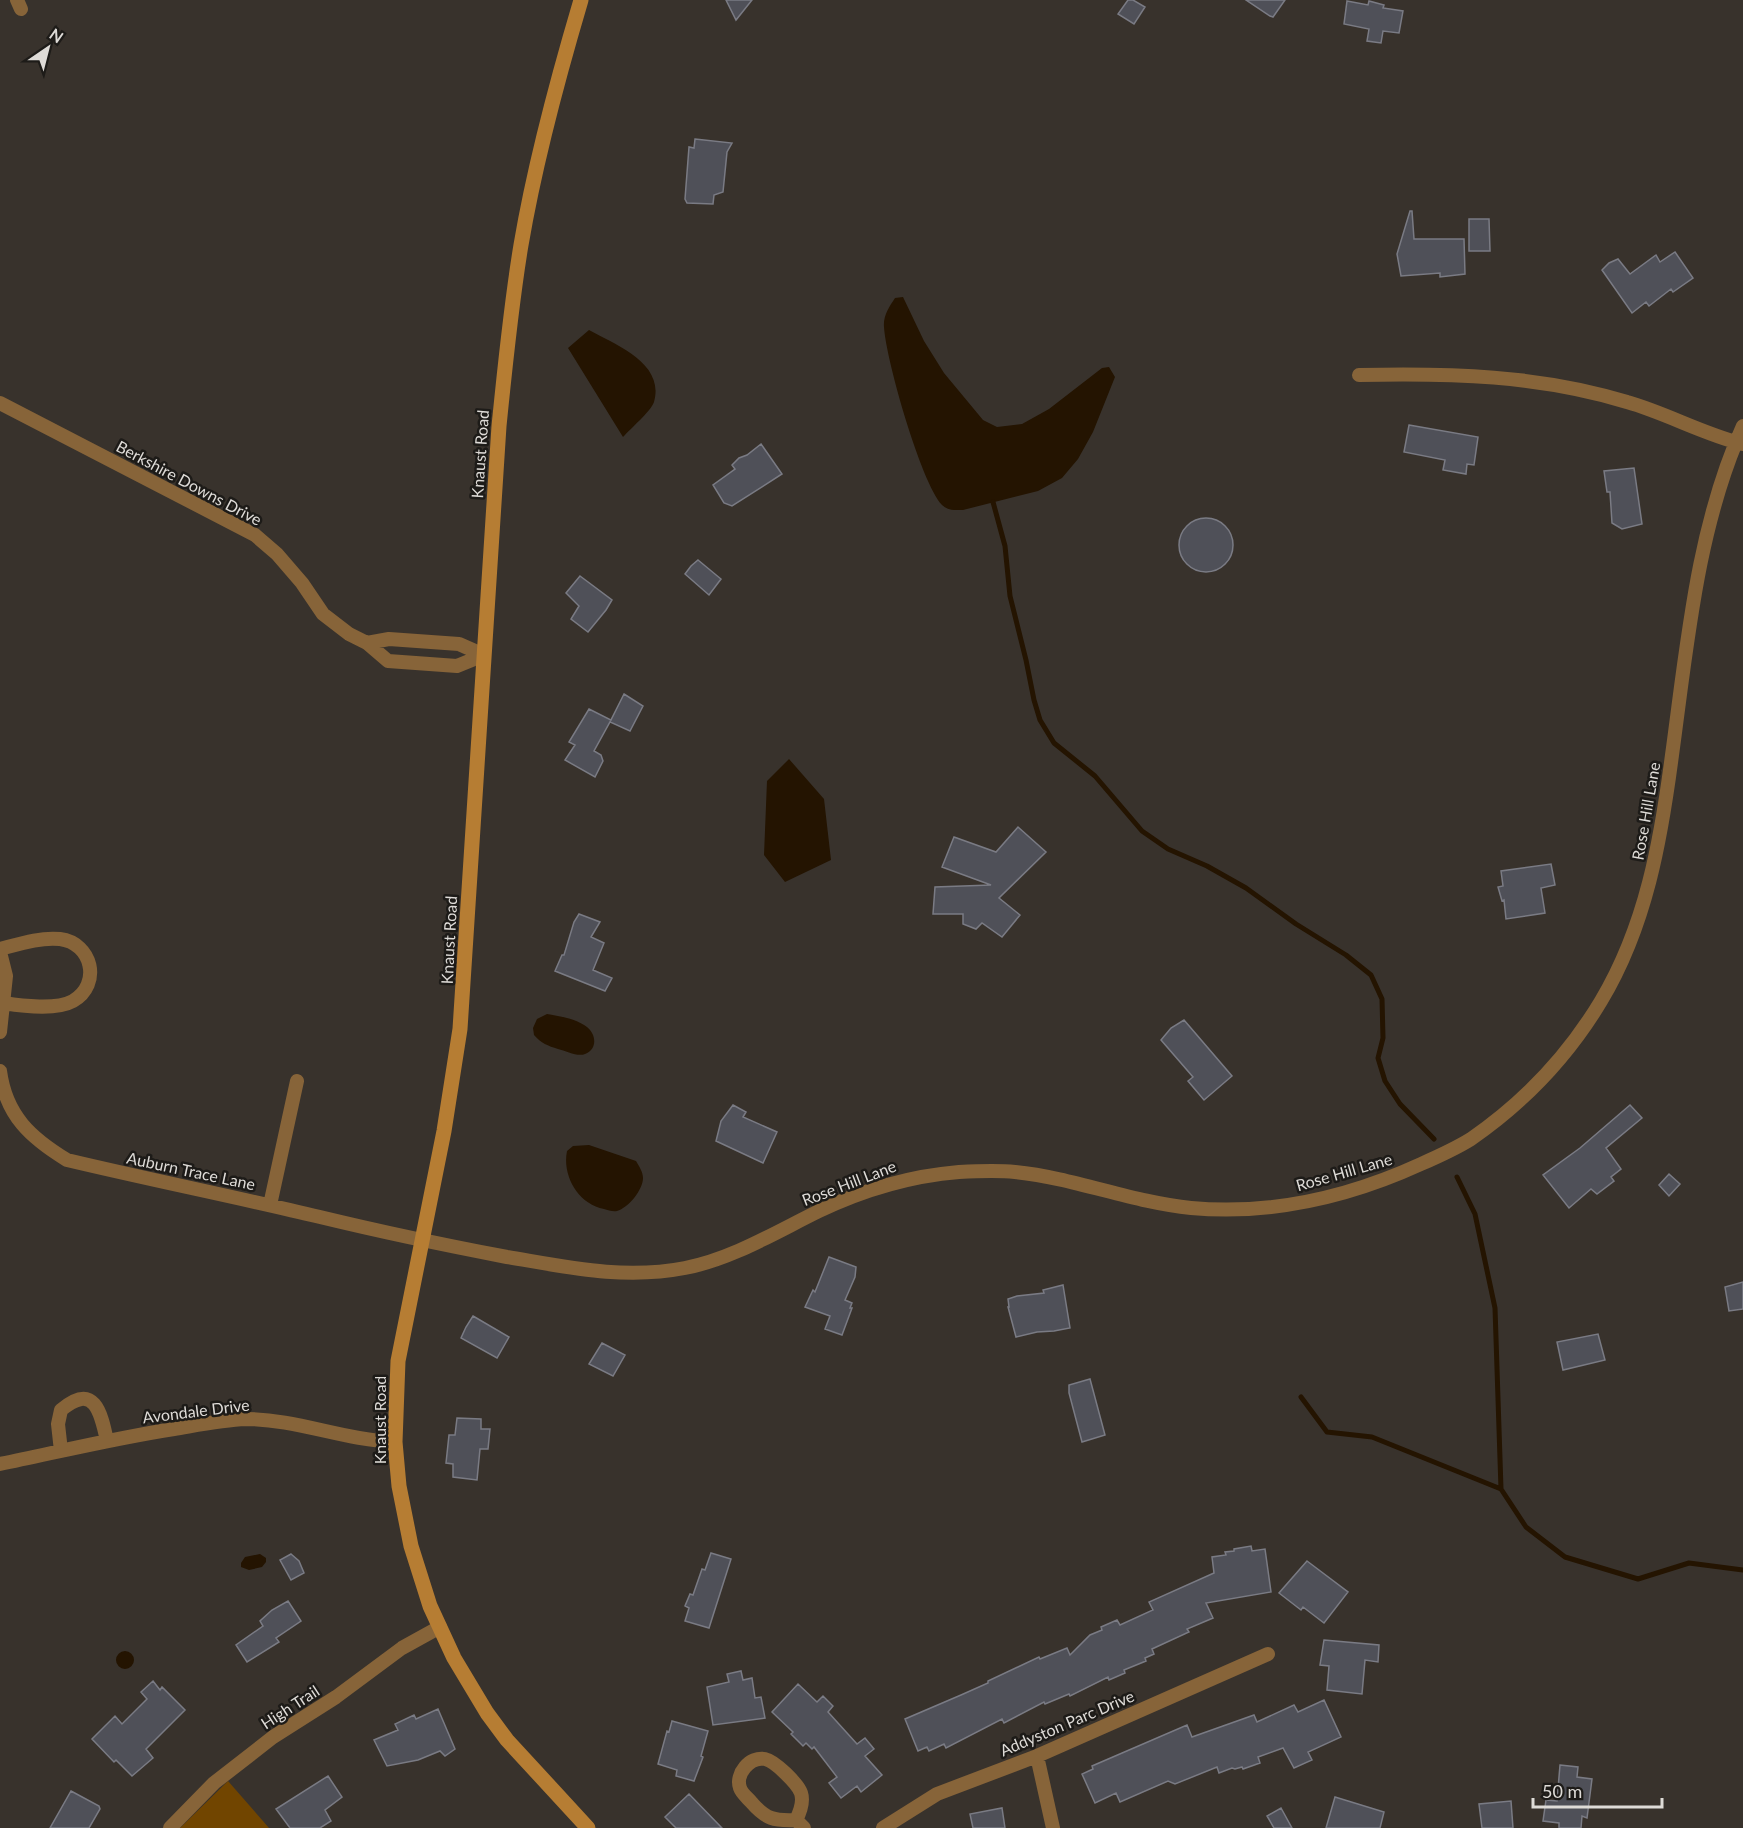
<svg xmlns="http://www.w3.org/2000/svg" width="1743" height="1828" font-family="Lato,sans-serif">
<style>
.green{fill:#714500}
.water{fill:#241401}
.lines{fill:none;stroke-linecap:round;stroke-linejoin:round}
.stream{stroke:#241401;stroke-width:5}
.building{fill:#4f5058;stroke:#7a7b84;stroke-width:1.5}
.minor{stroke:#876439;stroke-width:14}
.secondary{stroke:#b67d33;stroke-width:15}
.labels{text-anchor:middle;stroke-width:5;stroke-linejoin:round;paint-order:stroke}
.street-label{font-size:16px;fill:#dedbd7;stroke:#1d1b18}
</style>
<rect width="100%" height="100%" fill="#38322c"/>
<!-- green -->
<path class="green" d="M 228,1781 L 269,1828 L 180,1828 Z"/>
<!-- water -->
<path class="water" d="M 903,297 L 924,341 L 944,373 L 983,420 L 997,427 L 1022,424 L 1049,409 L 1102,368 L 1109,367 L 1115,377 L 1093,432 L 1078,459 L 1062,478 L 1038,491 L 963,510 C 955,510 948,511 942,505 C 921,482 886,360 884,327 C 883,316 889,307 895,298 Z
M 589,330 C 616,345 665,363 654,402 C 651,411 630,429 623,437 L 568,348 Z
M 789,759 L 824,799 L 831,860 L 785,882 L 764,855 L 767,781 Z
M 547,1014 C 559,1016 577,1019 587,1027 C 596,1034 598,1049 585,1054 C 578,1057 566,1051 558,1049 C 548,1046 541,1043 534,1035 L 533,1028 L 537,1019 Z
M 589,1145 L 636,1161 C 639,1166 643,1172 643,1178 C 643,1190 628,1208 617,1211 C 613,1212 608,1210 604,1209 C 578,1204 562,1176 567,1151 L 573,1146 Z
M 260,1554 L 266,1558 L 266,1562 L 262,1567 L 249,1570 L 241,1567 L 241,1563 L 245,1557 Z
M116 1660a9 9 0 1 1 18 0a9 9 0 1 1-18 0Z"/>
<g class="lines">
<!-- stream -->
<path class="stream" d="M 993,502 L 1005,546 L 1010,596 L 1026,660 L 1034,700 L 1040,720 L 1054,743 L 1095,776 L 1142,831 L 1168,849 L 1207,866 L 1246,888 L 1296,924 L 1346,955 L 1371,975 L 1382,999 L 1383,1038 L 1378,1058 L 1385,1081 L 1400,1104 L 1434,1139
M 1457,1177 L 1475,1214 L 1495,1308 L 1501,1489 L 1526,1527 L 1565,1557 L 1638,1579 L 1689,1563 L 1743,1570
M 1301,1397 L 1327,1432 L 1372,1437 L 1501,1489"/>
</g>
<!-- building -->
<path class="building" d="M 726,0 L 752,0 L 736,20 Z
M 1128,0 L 1133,0 L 1145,7 L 1134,24 L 1118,14 Z
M 1246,0 L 1285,0 L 1273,17 L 1270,16 Z
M 1347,1 L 1368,5 L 1369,1 L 1384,5 L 1383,8 L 1403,11 L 1399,33 L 1383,31 L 1381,43 L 1367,41 L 1369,29 L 1344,24 Z
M 695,139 L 732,143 L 727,152 L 723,192 L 714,195 L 713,204 L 687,203 L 685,199 L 689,147 L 694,148 Z
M 1410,211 L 1412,211 L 1414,239 L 1464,239 L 1465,274 L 1440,277 L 1440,273 L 1401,276 L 1397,254 Z
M 1469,219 L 1489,219 L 1490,251 L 1469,251 Z
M 1675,252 L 1693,278 L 1673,292 L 1671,289 L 1649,306 L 1646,302 L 1632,313 L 1602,270 L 1609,263 L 1618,259 L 1630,274 L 1656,255 L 1660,262 Z
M 1409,425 L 1478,437 L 1474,465 L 1467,464 L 1466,474 L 1443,470 L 1445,460 L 1404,452 Z
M 761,444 L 782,474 L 732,506 L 724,503 L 713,485 L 735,469 L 732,465 L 739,458 L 747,455 Z
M 1634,468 L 1642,524 L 1622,529 L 1612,523 L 1610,492 L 1607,492 L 1604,471 Z
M1179 545a27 27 0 1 1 54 0a27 27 0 1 1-54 0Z
M 698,560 L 721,579 L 709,595 L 685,574 L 691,566 Z
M 580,576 L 612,600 L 606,610 L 588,632 L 571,619 L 579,606 L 566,593 Z
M 624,694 L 643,706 L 630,731 L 610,722 Z
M 589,709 L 611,720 L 594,751 L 601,755 L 603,761 L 595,777 L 565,760 L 575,745 L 569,742 Z
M 1018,827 L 1046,852 L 999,898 L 1020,915 L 1002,937 L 982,923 L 976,929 L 963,924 L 963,914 L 933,914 L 935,887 L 991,885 L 942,867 L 954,837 L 996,852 Z
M 1551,864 L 1555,885 L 1541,888 L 1545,913 L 1506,919 L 1504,900 L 1502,901 L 1498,887 L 1503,886 L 1501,871 Z
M 579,914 L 600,922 L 591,937 L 604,943 L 593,970 L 612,978 L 605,991 L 555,971 L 562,955 L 564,955 L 574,922 Z
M 1184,1020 L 1232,1076 L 1204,1100 L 1188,1081 L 1193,1077 L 1161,1040 L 1171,1028 Z
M 733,1105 L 746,1112 L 743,1117 L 777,1132 L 763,1163 L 716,1141 L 721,1121 Z
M 1630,1105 L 1642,1118 L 1606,1148 L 1621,1169 L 1611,1177 L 1614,1181 L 1597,1194 L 1591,1189 L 1569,1208 L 1543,1175 L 1580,1148 Z
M 1669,1174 L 1680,1184 L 1669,1196 L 1659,1185 Z
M 829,1257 L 856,1267 L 855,1277 L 845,1300 L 852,1303 L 850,1308 L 852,1308 L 842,1335 L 825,1329 L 830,1316 L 805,1307 L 813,1290 L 815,1292 Z
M 1743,1282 L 1743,1309 L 1729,1311 L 1725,1287 Z
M 1063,1285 L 1070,1328 L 1054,1331 L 1037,1332 L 1016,1337 L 1008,1307 L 1009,1307 L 1008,1299 L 1017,1296 L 1044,1293 L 1043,1290 Z
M 473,1316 L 509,1337 L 497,1358 L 461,1338 L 466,1327 Z
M 1598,1334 L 1605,1360 L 1563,1370 L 1557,1342 Z
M 602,1343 L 625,1355 L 613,1376 L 589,1364 Z
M 1090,1379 L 1105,1435 L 1082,1442 L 1069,1393 L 1069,1385 Z
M 457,1418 L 481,1419 L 481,1429 L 490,1429 L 488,1449 L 480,1449 L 477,1480 L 453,1477 L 453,1464 L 446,1463 L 449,1435 L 455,1435 Z
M 1251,1546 L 1252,1551 L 1265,1549 L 1271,1592 L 1206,1603 L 1213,1618 L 1187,1629 L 1189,1632 L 1152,1649 L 1154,1654 L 1145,1658 L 1146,1661 L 1124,1670 L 1125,1673 L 1109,1680 L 1108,1677 L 1070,1696 L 1069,1694 L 1045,1704 L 1044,1702 L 1004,1723 L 1002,1719 L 946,1748 L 944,1744 L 929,1751 L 927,1747 L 918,1751 L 905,1719 L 961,1695 L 988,1683 L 988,1681 L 1039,1657 L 1040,1659 L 1067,1648 L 1070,1655 L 1090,1635 L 1102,1630 L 1101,1627 L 1117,1620 L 1120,1625 L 1153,1610 L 1149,1602 L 1214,1573 L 1212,1557 L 1226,1555 L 1225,1552 L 1234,1551 L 1234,1549 Z
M 711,1553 L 731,1559 L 709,1628 L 685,1621 L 689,1608 L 685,1606 L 690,1594 L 693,1595 L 702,1569 L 705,1570 Z
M 291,1554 L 299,1561 L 304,1573 L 291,1580 L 280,1560 Z
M 1307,1561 L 1348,1592 L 1324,1623 L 1303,1607 L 1301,1610 L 1279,1593 Z
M 288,1601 L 301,1621 L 276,1638 L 279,1642 L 247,1662 L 236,1645 L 263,1626 L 260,1621 L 272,1610 Z
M 1324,1640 L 1379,1645 L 1378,1662 L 1365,1660 L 1362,1694 L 1327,1690 L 1329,1666 L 1320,1665 Z
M 741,1671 L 743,1680 L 752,1678 L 755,1698 L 761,1697 L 765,1718 L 713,1725 L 707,1687 L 729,1682 L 727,1674 Z
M 153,1681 L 160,1690 L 162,1687 L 185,1710 L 146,1749 L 153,1758 L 132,1776 L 116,1760 L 114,1762 L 92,1739 L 115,1716 L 122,1724 L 147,1699 L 141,1692 Z
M 798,1684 L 817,1702 L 823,1696 L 833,1706 L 828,1712 L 857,1744 L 865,1738 L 874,1749 L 865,1756 L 882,1775 L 861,1792 L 857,1786 L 841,1798 L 829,1783 L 837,1777 L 814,1747 L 812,1749 L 806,1743 L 803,1746 L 791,1734 L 793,1732 L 772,1712 Z
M 1324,1700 L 1341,1737 L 1308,1752 L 1312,1760 L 1294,1768 L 1283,1748 L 1258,1757 L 1260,1763 L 1243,1769 L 1242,1767 L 1235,1769 L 1232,1768 L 1219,1773 L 1217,1767 L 1175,1784 L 1168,1781 L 1120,1802 L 1116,1793 L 1095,1803 L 1082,1774 L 1093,1769 L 1092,1766 L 1187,1725 L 1192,1737 L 1254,1715 L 1257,1722 L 1294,1705 L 1298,1712 Z
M 438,1709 L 455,1749 L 445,1756 L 440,1751 L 418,1760 L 387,1766 L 374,1740 L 398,1730 L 395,1724 L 414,1715 L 416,1719 Z
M 672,1721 L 708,1731 L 701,1756 L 703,1757 L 694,1781 L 676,1776 L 677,1770 L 658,1764 L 667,1731 L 669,1732 Z
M 1560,1765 L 1578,1767 L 1577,1777 L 1592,1779 L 1587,1818 L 1582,1816 L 1581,1828 L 1559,1828 L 1559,1823 L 1543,1821 L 1546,1800 L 1557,1801 Z
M 328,1776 L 342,1797 L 325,1810 L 331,1821 L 320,1828 L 290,1828 L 276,1809 Z
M 71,1791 L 99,1806 L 100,1809 L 89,1828 L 50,1828 Z
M 689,1794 L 722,1828 L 676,1828 L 665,1817 Z
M 1335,1797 L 1384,1812 L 1380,1828 L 1326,1828 Z
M 1511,1801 L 1513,1828 L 1482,1828 L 1479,1804 Z
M 1002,1808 L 1005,1828 L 973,1828 L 970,1814 Z
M 1281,1808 L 1292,1828 L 1274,1828 L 1267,1816 Z"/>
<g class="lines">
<!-- minor -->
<path class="minor" d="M 17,0 L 21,9
M 1359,375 C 1449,373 1539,375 1627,402 C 1666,413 1703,434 1743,444
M 0,403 L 255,535 L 277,554 L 302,583 L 323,614 L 349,634 L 367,643 L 388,661 L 457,666 L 484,655
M 367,643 L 389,639 L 459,644 L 484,655
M 0,949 C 19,944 40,937 60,939 C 92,943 102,984 73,1001 C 57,1010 22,1006 4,1003
M 0,952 L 6,976 L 0,1032
M 0,1071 C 6,1116 31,1138 67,1160 C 151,1180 236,1197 320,1217 C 382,1232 444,1245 507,1257 C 567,1267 624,1280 685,1268 C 732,1259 776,1232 819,1211 C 863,1190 910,1176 959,1172 C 977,1171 997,1170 1015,1172 C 1075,1178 1131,1202 1191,1208 C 1270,1215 1349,1197 1421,1164 C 1437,1157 1455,1149 1471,1139 C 1523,1103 1568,1056 1601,1001 C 1646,926 1661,840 1672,755 C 1687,646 1697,527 1743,426
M 270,1205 L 297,1081
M 61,1451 L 58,1424 L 61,1410 C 94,1382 101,1412 107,1441
M 0,1464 C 58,1452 115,1438 174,1429 C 198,1425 222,1420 246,1419 C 296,1419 344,1440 395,1442
M 1037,1756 L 1053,1828
M 796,1820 C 800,1812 804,1802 801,1793 C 798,1784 775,1761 765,1759 C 750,1756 735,1774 740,1788 C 742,1794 748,1798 752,1803 C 766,1819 774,1821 796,1820 L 804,1828
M 170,1828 L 214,1783 L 273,1737 L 336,1697 L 402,1648 L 440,1627
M 883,1828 L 937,1794 L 1037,1756 L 1268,1654"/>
<!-- secondary -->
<path class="secondary" d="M 581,0 C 557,81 535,162 521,245 C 511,305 505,366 499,426 L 460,1029 L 444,1131 L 398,1361 L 395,1442 L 399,1486 L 411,1546 L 430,1606 L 454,1658 L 487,1713 L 507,1740 L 588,1828"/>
</g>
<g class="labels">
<!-- street labels -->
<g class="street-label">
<text transform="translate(480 454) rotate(-86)" y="6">Knaust Road</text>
<text transform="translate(189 483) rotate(28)" y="6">Berkshire Downs Drive</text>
<text transform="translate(1646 811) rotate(-80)" y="6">Rose Hill Lane</text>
<text transform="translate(449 940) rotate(-87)" y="6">Knaust Road</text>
<text transform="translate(191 1171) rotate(12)" y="6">Auburn Trace Lane</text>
<text transform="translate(1344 1172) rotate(-16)" y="6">Rose Hill Lane</text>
<text transform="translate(849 1183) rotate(-21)" y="6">Rose Hill Lane</text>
<text transform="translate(196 1411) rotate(-7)" y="6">Avondale Drive</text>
<text transform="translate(380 1420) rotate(-90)" y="6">Knaust Road</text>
<text transform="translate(290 1707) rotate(-33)" y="6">High Trail</text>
<text transform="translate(1067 1723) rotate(-23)" y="6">Addyston Parc Drive</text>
</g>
</g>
<!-- north arrow -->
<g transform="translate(48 48) rotate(35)" stroke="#1d1b18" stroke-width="4.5" paint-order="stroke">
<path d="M0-4.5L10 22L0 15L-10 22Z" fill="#dedbd7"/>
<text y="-9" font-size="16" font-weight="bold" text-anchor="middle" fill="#dedbd7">N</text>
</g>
<!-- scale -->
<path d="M1533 1798v9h129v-9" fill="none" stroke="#dedbd7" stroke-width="3"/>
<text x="1542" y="1798" font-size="18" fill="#dedbd7" stroke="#1d1b18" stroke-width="4.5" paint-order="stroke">50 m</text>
</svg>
